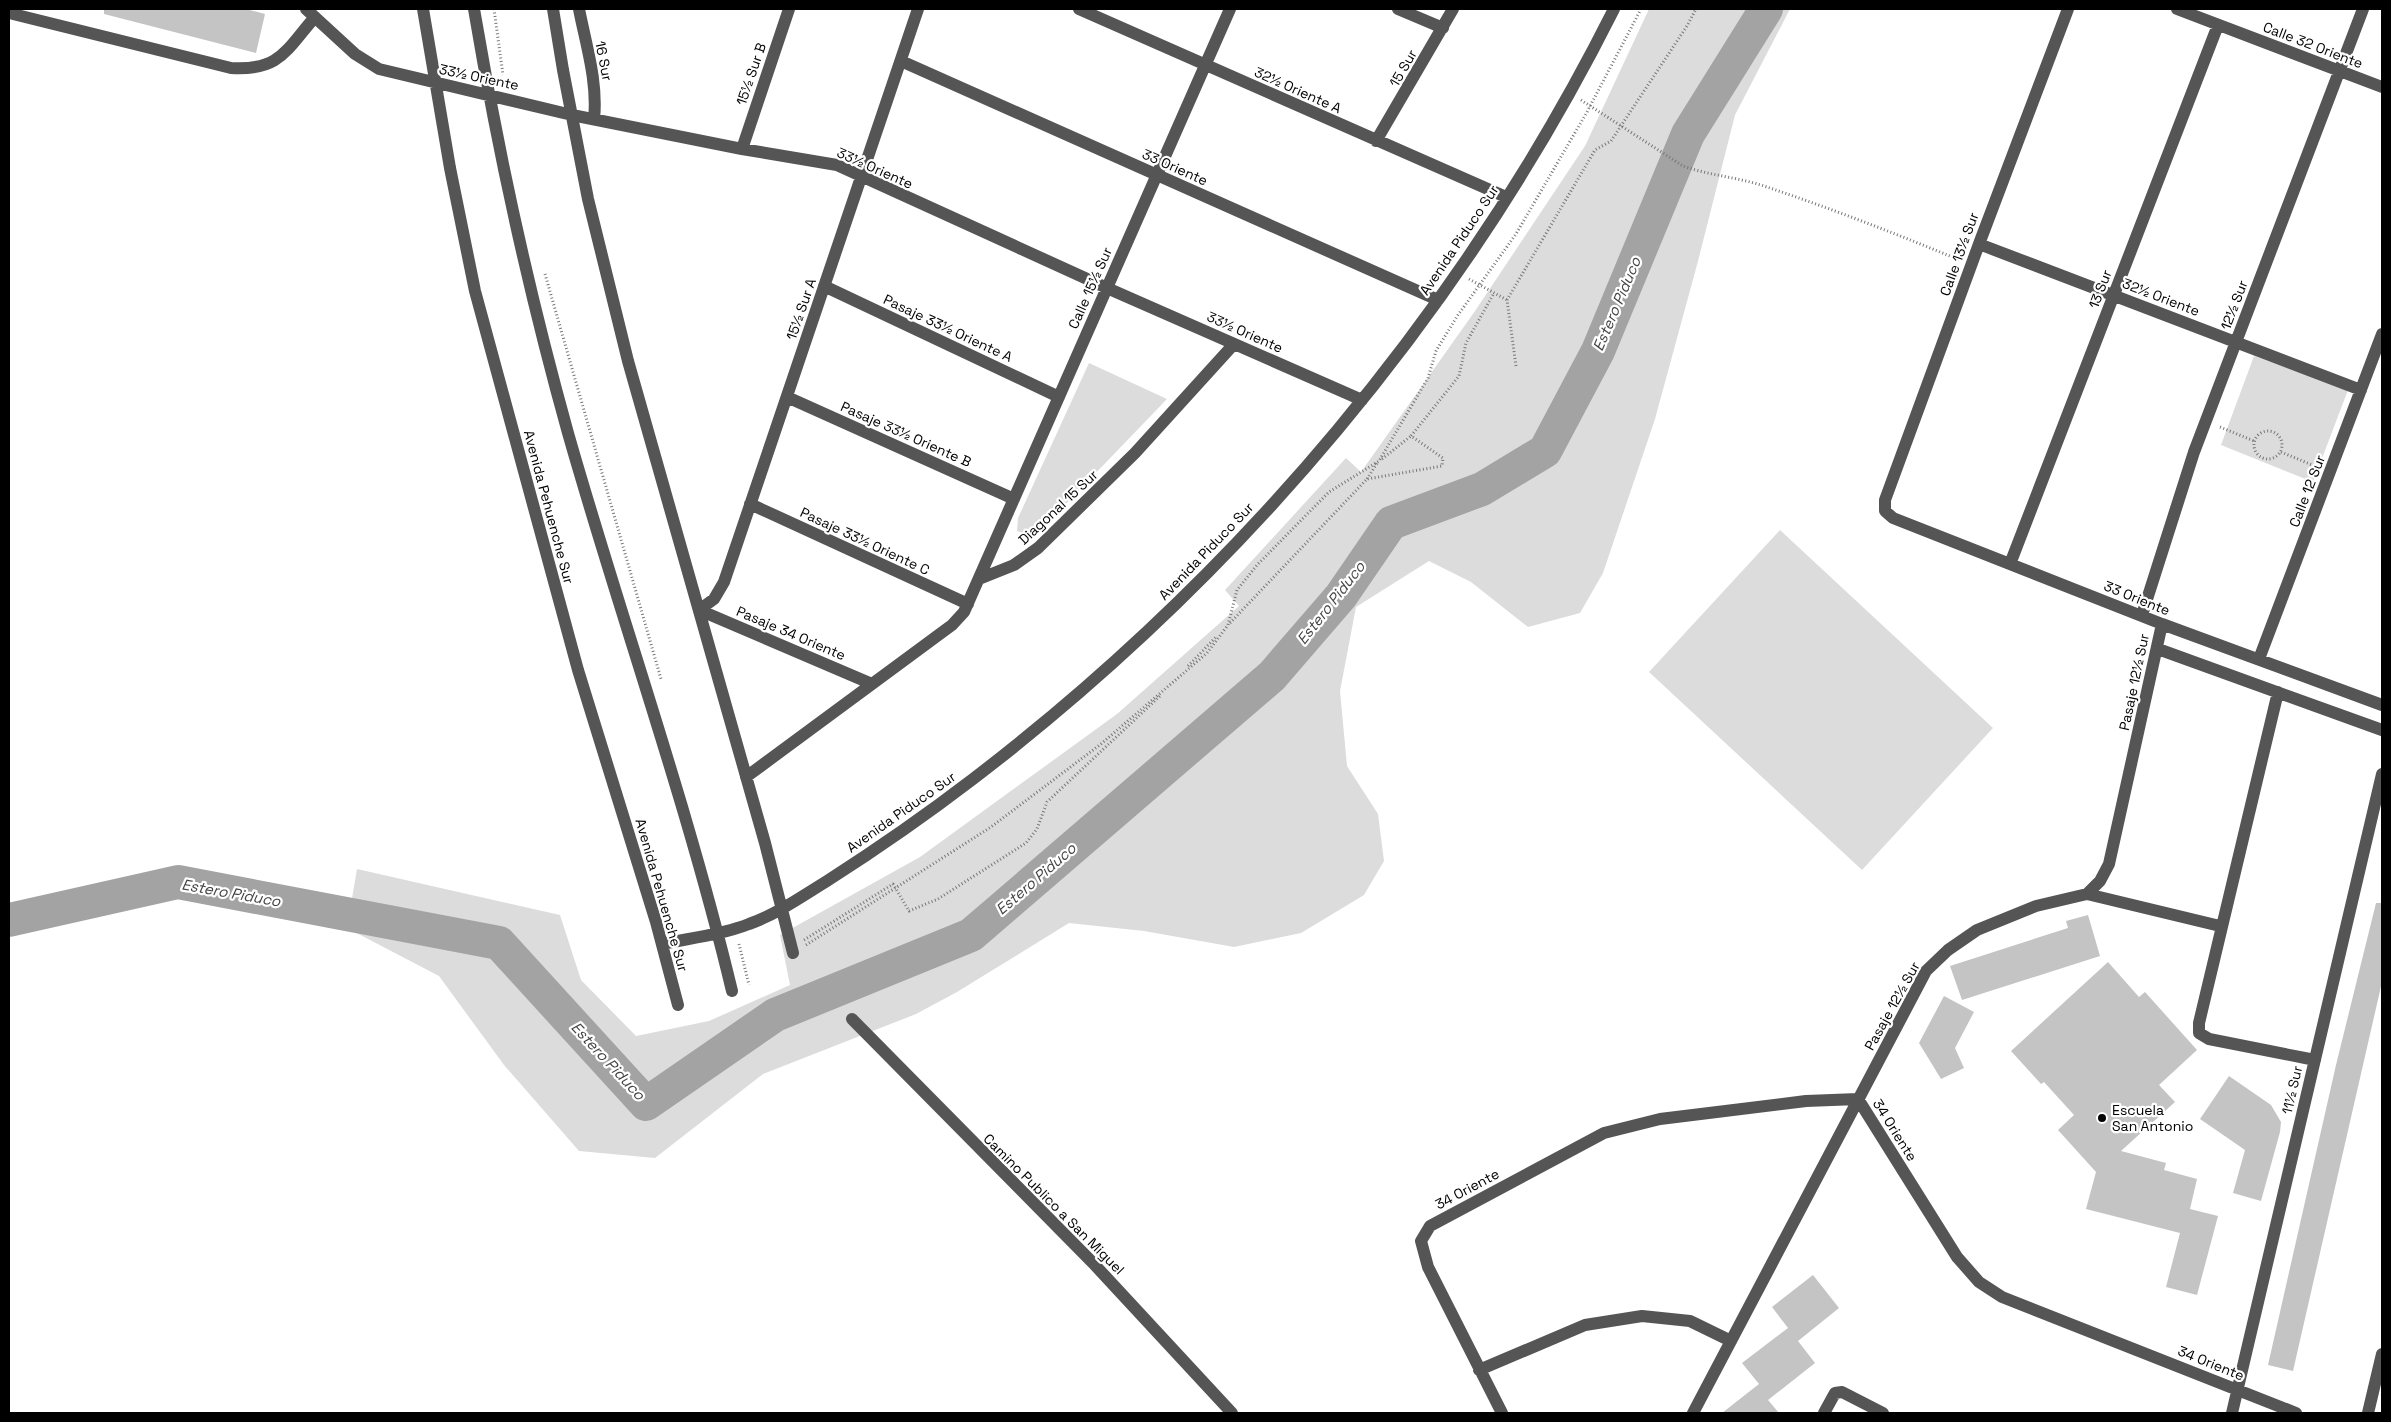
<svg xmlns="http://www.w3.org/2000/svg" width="2391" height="1422" font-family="'Space Grotesk',sans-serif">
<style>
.green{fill:#dcdcdc}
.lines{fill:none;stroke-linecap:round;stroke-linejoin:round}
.river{stroke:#a3a3a3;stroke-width:34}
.building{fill:#c4c4c4}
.path{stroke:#777;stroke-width:3;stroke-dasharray:1 2.5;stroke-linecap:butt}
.minor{stroke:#555;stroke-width:12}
.poi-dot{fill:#000;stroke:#fff;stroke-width:2}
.labels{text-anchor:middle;stroke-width:4.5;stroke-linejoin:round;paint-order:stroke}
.street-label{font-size:14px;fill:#000;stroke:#fff}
.poi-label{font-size:14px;fill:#000;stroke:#fff;text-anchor:start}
.water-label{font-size:15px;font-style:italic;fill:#444;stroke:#fff}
</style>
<rect width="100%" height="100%" fill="#fff"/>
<!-- green -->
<path class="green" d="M 1649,9 L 1790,9 L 1735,115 L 1698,261 L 1655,419 L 1603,573 L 1580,613 L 1528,627 L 1471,582 L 1429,561 L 1356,607 L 1340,691 L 1347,766 L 1378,814 L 1384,861 L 1364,895 L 1301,933 L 1234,947 L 1144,931 L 1069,923 L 957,992 L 916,1014 L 763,1074 L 655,1158 L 579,1151 L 504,1065 L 439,976 L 347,928 L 357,869 L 560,915 L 581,980 L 636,1036 L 709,1021 L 790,985 L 780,935 L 920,857 L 1117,714 L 1239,606 L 1225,590 L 1346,458 L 1361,472 L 1475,311 L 1585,146 Z
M 2254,356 L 2348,390 L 2313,482 L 2221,445 Z
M 1089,363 L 1167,399 L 1037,534 L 1026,534 L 1017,531 L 1018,518 Z
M 1780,530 L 1993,728 L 1862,870 L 1649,672 Z"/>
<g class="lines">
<!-- river -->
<path class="river" d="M 9,920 L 178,882 L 499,943 L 646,1104 L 775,1015 L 971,935 L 1272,676 L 1341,596 L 1391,523 L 1482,489 L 1545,451 L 1598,351 L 1688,134 L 1766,9"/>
</g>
<!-- building -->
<path class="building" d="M 104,9 L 246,9 L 265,14 L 256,53 L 104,14 Z
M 2376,903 L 2382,903 L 2382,982 L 2293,1371 L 2268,1365 L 2336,1065 Z
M 2088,915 L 2100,956 L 1962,1000 L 1950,966 L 2068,928 L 2066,921 Z
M 2108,962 L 2139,997 L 2145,992 L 2197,1050 L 2159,1085 L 2175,1102 L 2121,1151 L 2166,1163 L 2164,1170 L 2197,1179 L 2190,1209 L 2218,1216 L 2197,1295 L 2166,1287 L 2180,1233 L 2086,1209 L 2096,1172 L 2058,1130 L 2074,1115 L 2044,1082 L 2041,1084 L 2011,1051 Z
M 1944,996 L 1974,1012 L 1955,1048 L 1964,1068 L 1941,1079 L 1919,1043 Z
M 2229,1076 L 2271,1105 L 2281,1122 L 2280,1132 L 2261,1201 L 2233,1193 L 2245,1150 L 2200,1119 Z
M 1813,1275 L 1839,1308 L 1798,1341 L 1815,1363 L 1768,1400 L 1779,1413 L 1722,1413 L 1759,1384 L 1742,1363 L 1788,1328 L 1772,1307 Z"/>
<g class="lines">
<!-- path -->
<path class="path" d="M 494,9 L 503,75
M 1581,100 L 1683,166 C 1708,175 1735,177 1761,185 C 1827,207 1892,232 1957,259
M 545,274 L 661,679
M 1469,279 L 1507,300
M 1516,366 L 1507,300 L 1595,150 L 1611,141 L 1687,26 L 1696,9
M 2220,427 L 2254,441
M2254 445a14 14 0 1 1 28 0a14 14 0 1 1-28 0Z
M 2281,452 L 2317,467
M 1382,459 L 1411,436
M 1367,479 L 1377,463
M 1230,623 L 1367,479 L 1442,466 L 1443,458 L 1411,436 L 1459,376 L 1466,343 L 1494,293
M 1188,666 L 1217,636
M 804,940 L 893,884 L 909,911 L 938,899 L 1026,843 L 1037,829 L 1047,802 L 1160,696
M 739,944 L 749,985
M 806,945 L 991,827 L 1101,744 L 1207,653 L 1228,625 L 1237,590 L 1257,565 L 1329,492 L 1379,461 L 1428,378 L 1436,351 L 1458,315 L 1516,234 L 1587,112 L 1641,9"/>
<!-- minor -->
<path class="minor" d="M 306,9 L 355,54 L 379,69 L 572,115 L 742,149 L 837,165 L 1107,288 L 1362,400
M 423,9 L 450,168 L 475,291 L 578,670 L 656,922 L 678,1005
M 474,9 C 498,152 529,293 568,433 C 621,619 687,803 732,991
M 553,9 L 563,70 L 588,199 L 628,361 L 765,843 L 793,953
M 579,9 C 586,45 598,82 594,119
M 1079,9 L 1506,197
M 1398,9 L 1443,28
M 2068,9 L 1979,244 L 1885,500 L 1885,511 L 1893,518 L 2162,624 L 2382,705
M 2177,9 L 2382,87
M 9,13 L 231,68 C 280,71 286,50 315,17
M 901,61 L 1438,300
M 1376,141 L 1453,9
M 742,149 L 789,9
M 1979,244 L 2361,390
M 824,286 L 1059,397
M 787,397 L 1014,499
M 750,504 L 968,604
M 2010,564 L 2218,25
M 979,579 L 1014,565 L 1038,548 L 1135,453 L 1234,344
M 699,610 L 714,599 L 724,582 L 918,9
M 699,610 L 872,684
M 2142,615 L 2194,452 L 2363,9
M 2158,649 L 2382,730
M 2259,659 L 2382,334
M 2278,692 L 2199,1023 L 2199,1033 L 2209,1039 L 2315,1060
M 746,777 L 952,625 L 964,612 L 1230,9
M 2087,894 L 2220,926
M 662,944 C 690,938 721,935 749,924 C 777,914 801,897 827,881 C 877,849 926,815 973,779 C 1241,574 1463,310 1614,9
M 852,1019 L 1093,1263 L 1232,1413
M 1479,1370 L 1585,1325 L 1642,1316 L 1690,1321 L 1731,1341
M 1502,1413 L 1428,1267 L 1421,1241 L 1430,1226 L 1604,1133 L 1660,1119 L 1806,1101 L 1858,1099 L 1957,1257 L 1979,1282 L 2002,1297 L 2296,1413
M 1693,1413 L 1926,971 L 1948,950 L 1977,930 L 2036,906 L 2087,894 L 2100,881 L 2109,864 L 2162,624
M 1824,1413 L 1835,1393 L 1842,1392 L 1883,1413
M 2232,1413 L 2382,774
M 2368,1413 L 2382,1354"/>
</g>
<!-- markers -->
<circle class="poi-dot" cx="2102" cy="1118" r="5"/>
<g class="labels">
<!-- street labels -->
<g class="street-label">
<text transform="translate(2313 45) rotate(21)" y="5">Calle 32 Oriente</text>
<text transform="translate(604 61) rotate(79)" y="5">16 Sur</text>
<text transform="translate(1403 68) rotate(-60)" y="5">15 Sur</text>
<text transform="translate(751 74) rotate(-71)" y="5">15½ Sur B</text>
<text transform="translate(479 77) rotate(12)" y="5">33½ Oriente</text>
<text transform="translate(1298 90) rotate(24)" y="5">32½ Oriente A</text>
<text transform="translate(1175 167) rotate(24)" y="5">33 Oriente</text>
<text transform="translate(875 168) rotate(24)" y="5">33½ Oriente</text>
<text transform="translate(1459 240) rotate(-56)" y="5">Avenida Piduco Sur</text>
<text transform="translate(1959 254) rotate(-70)" y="5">Calle 13½ Sur</text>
<text transform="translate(1090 288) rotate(-66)" y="5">Calle 15½ Sur</text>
<text transform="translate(2100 289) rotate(-69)" y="5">13 Sur</text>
<text transform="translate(2161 297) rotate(21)" y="5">32½ Oriente</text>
<text transform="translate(2234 305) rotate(-69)" y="5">12½ Sur</text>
<text transform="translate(801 309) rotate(-71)" y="5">15½ Sur A</text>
<text transform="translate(948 328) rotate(25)" y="5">Pasaje 33½ Oriente A</text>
<text transform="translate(1245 332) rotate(24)" y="5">33½ Oriente</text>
<text transform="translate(906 434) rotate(24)" y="5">Pasaje 33½ Oriente B</text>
<text transform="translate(2307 491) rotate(-69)" y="5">Calle 12 Sur</text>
<text transform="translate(549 507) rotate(75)" y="5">Avenida Pehuenche Sur</text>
<text transform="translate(1058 507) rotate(-43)" y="5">Diagonal 15 Sur</text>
<text transform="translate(865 541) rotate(25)" y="5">Pasaje 33½ Oriente C</text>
<text transform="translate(1206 551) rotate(-46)" y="5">Avenida Piduco Sur</text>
<text transform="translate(2137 598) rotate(22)" y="5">33 Oriente</text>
<text transform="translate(791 633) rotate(23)" y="5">Pasaje 34 Oriente</text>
<text transform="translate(2134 682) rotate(-78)" y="5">Pasaje 12½ Sur</text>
<text transform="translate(901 812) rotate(-35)" y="5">Avenida Piduco Sur</text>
<text transform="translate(662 895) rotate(74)" y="5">Avenida Pehuenche Sur</text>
<text transform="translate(1892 1006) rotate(-61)" y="5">Pasaje 12½ Sur</text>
<text transform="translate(2292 1090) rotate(-77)" y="5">11½ Sur</text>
<text transform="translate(1895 1130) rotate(58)" y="5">34 Oriente</text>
<text transform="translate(1467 1189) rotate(-28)" y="5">34 Oriente</text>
<text transform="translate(1054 1204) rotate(45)" y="5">Camino Publico a San Miguel</text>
<text transform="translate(2211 1363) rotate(22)" y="5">34 Oriente</text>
</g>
<!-- poi labels -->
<g class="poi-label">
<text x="2112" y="1115">Escuela<tspan x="2112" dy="16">San Antonio</tspan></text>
</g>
<!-- water labels -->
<g class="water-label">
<text transform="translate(1617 304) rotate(-67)" y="5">Estero Piduco</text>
<text transform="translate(1331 603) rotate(-52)" y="5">Estero Piduco</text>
<text transform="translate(1036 879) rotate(-41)" y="5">Estero Piduco</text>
<text transform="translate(231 893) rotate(10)" y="5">Estero Piduco</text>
<text transform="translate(608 1061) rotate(47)" y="5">Estero Piduco</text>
</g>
</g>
<!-- border -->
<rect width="2391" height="1422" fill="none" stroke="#000000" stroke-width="20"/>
</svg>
